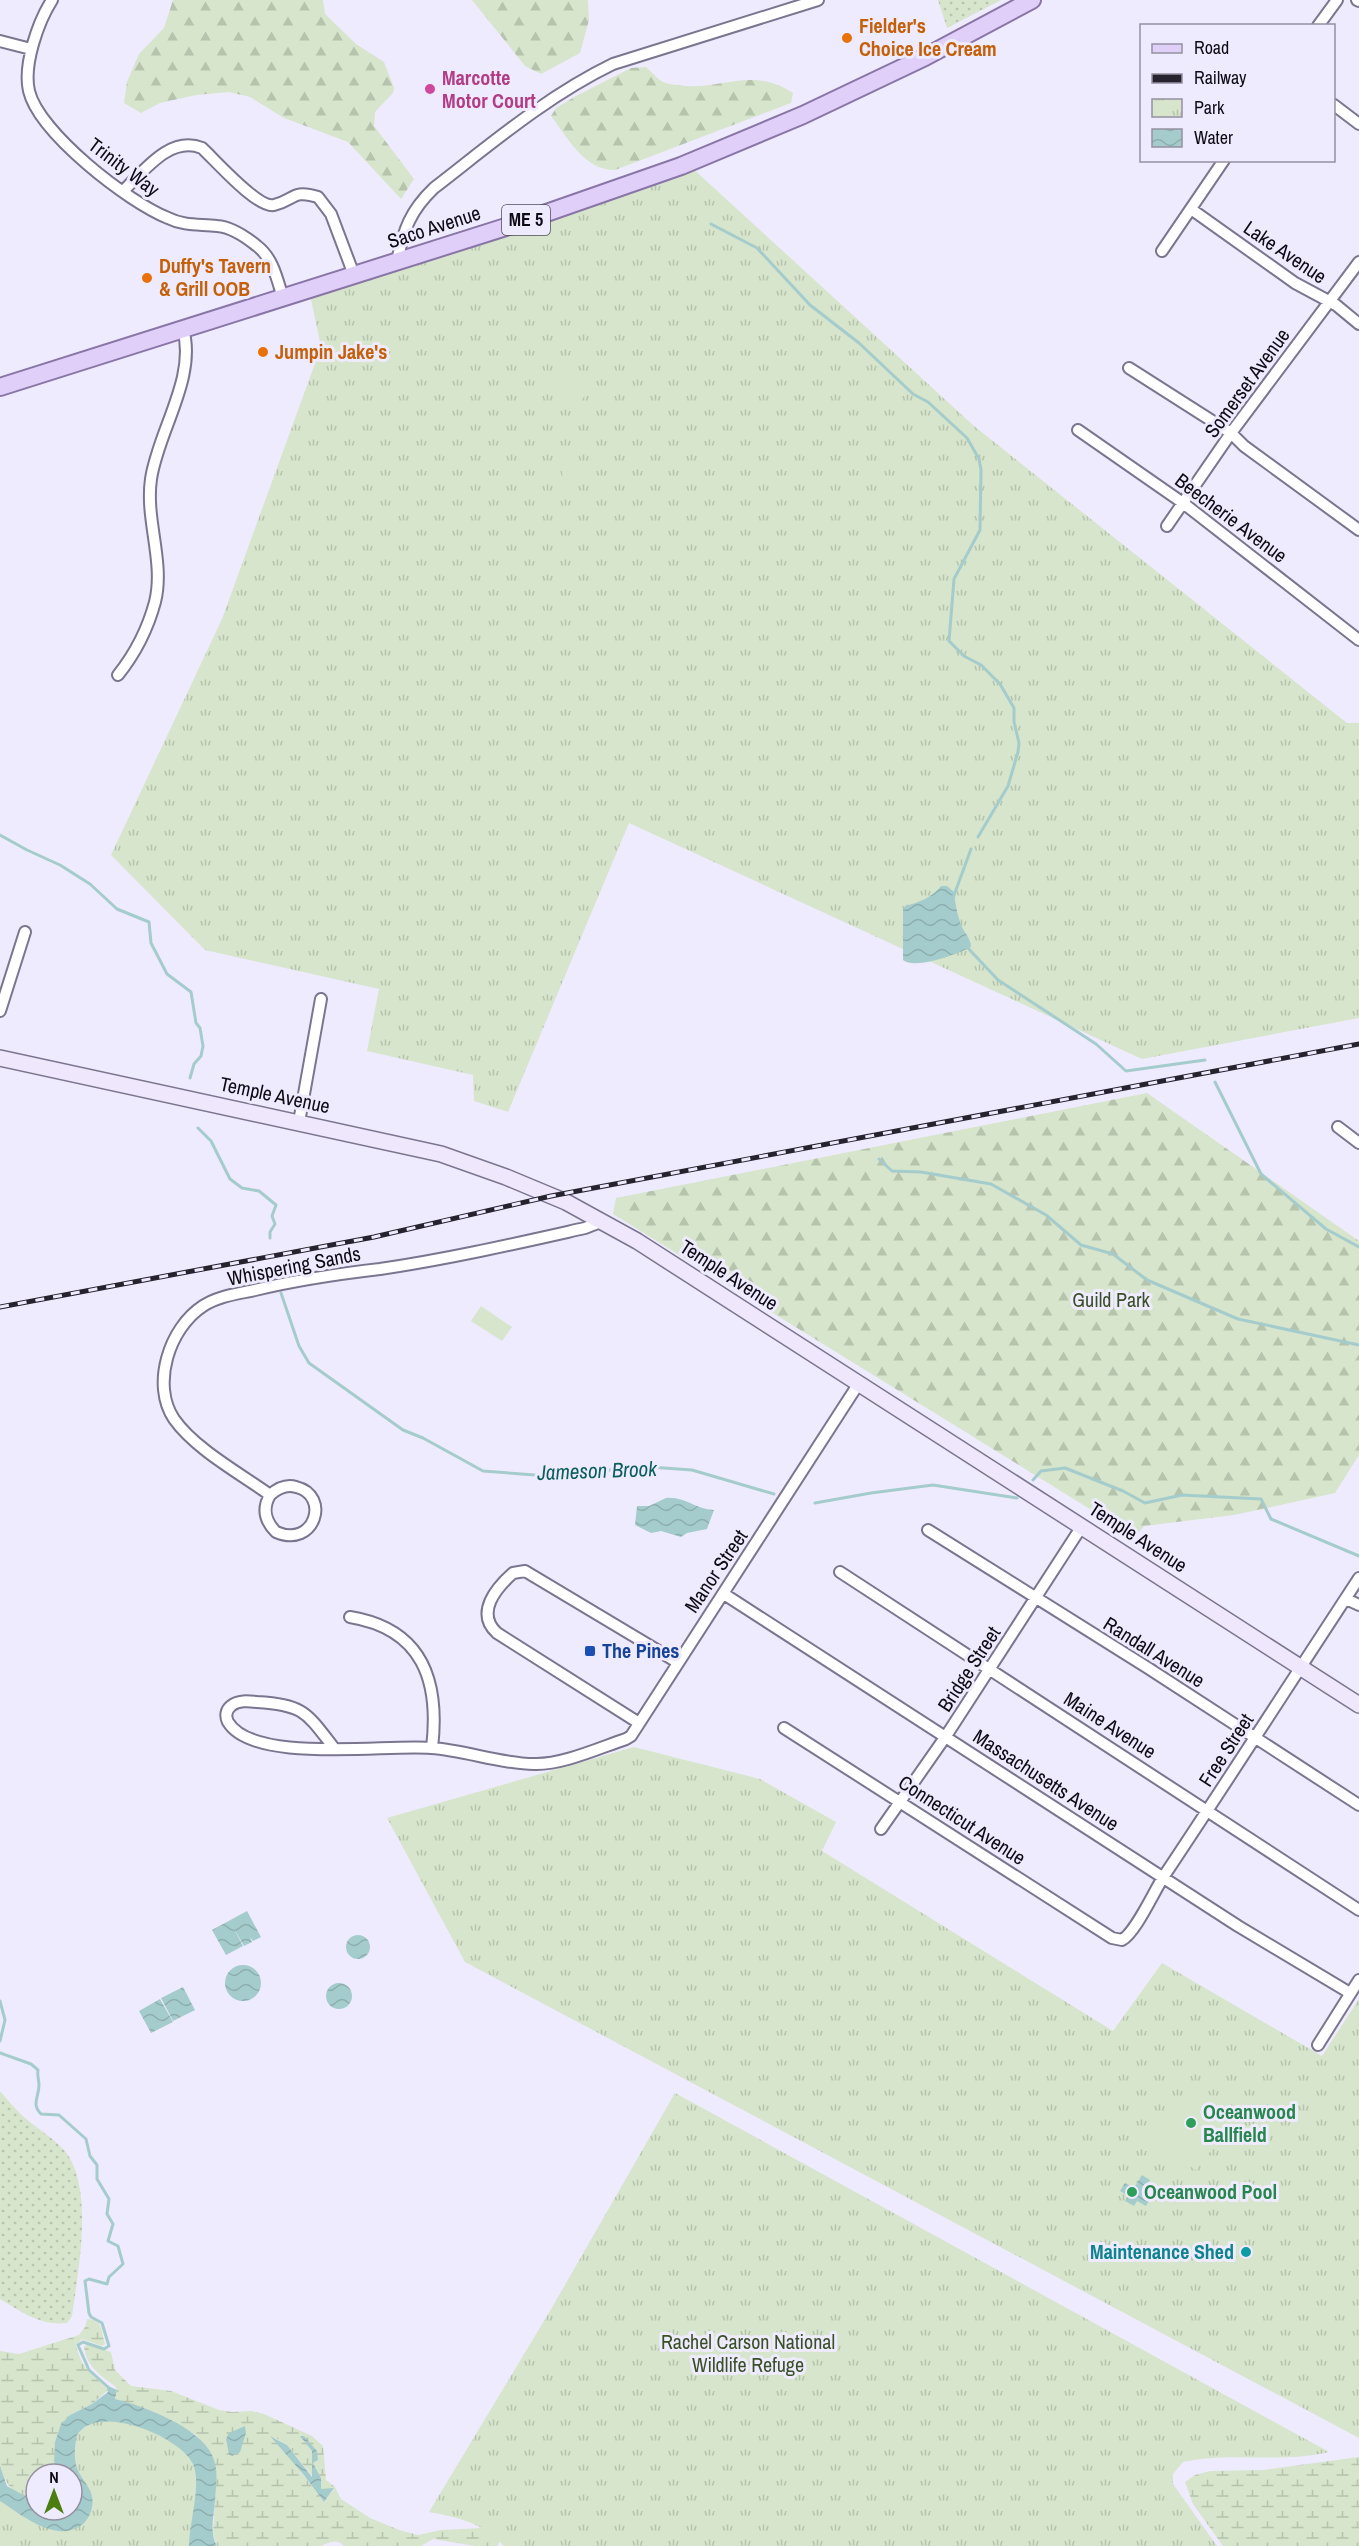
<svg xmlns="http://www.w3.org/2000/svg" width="1359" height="2546" font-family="'Archivo Narrow',sans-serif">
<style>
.grass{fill:url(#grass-dots)}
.forest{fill:url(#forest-firs)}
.wetland{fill:url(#wetland-marsh);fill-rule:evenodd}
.park{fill:url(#park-tufts)}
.garden{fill:#d6e5cb}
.water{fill:url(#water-waves)}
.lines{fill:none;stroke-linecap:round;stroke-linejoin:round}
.stream{stroke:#a5cccc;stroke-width:3}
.street-casing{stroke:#7b7590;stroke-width:14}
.secondary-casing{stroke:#7b7590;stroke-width:18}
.primary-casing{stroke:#8976a7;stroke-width:20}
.street{stroke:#fff;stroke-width:10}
.secondary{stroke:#efe7fc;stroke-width:15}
.primary{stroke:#e0d0f9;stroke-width:16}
.rail-casing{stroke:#26232e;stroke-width:5}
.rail{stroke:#efebfe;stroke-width:3;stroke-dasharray:9;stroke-linecap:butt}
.food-dot{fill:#e8710a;stroke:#efebfe;stroke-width:2}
.hotel-dot{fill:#d1479c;stroke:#efebfe;stroke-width:2}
.transit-dot{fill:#1a4fb4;stroke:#efebfe;stroke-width:2}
.leisure-dot{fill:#2e9e5b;stroke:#efebfe;stroke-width:2}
.culture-dot{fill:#0f9aa8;stroke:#efebfe;stroke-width:2}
.labels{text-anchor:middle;stroke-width:6;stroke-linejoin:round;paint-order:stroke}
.shield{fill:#efebfe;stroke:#524e5b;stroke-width:1.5}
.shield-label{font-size:18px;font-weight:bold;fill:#0e0b15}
.food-label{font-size:20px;font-weight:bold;fill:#c56008;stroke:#efebfe;text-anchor:start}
.hotel-label{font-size:20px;font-weight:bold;fill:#b23c85;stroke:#efebfe;text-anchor:start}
.street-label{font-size:20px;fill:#0e0b15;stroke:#efebfe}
.park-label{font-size:20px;fill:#394f25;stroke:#efebfe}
.transit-label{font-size:20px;font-weight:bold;fill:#164399;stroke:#efebfe;text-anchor:start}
.leisure-label{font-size:20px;font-weight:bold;fill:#27864d;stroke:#efebfe;text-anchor:start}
.culture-label{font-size:20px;font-weight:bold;fill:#0d838f;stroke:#efebfe;text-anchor:end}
.water-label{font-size:21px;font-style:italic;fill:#0a5e5e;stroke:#efebfe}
</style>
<defs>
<pattern id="grass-dots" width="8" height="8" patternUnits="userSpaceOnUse" patternTransform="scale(1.5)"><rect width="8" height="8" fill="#d6e5cb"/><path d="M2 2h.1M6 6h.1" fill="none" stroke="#b6c3ad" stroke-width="1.8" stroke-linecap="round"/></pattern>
<pattern id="forest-firs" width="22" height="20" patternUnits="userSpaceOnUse" patternTransform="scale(1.5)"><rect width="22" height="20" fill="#d6e5cb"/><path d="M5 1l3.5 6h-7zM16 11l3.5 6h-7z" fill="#b6c3ad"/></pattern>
<pattern id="wetland-marsh" width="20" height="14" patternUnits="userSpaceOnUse" patternTransform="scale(1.5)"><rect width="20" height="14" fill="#d6e5cb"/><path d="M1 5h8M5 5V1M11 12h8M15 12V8" fill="none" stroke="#b6c3ad"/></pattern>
<pattern id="park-tufts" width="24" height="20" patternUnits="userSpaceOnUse" patternTransform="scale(1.5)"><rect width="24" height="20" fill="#d6e5cb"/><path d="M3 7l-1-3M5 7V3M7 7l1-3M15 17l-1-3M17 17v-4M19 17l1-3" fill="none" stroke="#b6c3ad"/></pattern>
<pattern id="water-waves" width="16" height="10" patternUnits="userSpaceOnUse" patternTransform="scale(1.5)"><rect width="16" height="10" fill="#a5cccc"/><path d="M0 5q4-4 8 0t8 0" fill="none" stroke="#8daeae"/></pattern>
</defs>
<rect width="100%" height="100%" fill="#efebfe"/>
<!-- grass -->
<path class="grass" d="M 938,0 L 1001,0 L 947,28 Z
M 0,2091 C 8,2100 16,2110 25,2118 C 38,2129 53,2138 64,2150 C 95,2186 78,2272 72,2316 L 67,2323 C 40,2326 22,2312 0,2299 Z"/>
<!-- forest -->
<path class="forest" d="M 173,0 L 323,0 L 325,14 L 356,44 L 384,62 L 394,88 L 393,93 L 375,112 L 374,126 L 414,179 L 401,199 L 348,142 L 284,118 L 250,97 L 229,92 L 196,95 L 160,103 L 141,113 L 124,103 L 127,82 L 139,54 L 164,28 Z
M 472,0 L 588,0 L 589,20 L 580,53 L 541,74 L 525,66 Z
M 646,67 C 651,71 657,79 663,82 C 667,84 673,85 677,85 C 721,92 750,65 793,93 L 791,103 L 615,170 C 584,170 568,138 551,116 L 556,108 L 576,96 L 631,68 Z
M 1147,1093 L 1359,1241 L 1359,1455 L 1335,1493 L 1234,1515 L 1144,1526 L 1135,1537 L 613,1214 L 616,1198 Z"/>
<!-- wetland -->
<path class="wetland" d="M 87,2319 C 104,2321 101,2331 105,2344 L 102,2346 L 82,2339 L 76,2345 C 83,2373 92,2372 108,2390 L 92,2404 L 70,2415 L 57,2434 L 54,2461 L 59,2474 L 36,2474 L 36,2502 C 13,2492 8,2490 0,2466 L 0,2351 L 19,2354 L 79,2335 L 85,2327 Z
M 87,2345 L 111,2352 L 115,2370 L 131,2386 L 171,2391 L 219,2410 L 232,2412 L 251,2411 L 264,2414 L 312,2436 L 323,2446 L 326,2480 L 335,2487 L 341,2499 L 370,2518 L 399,2530 L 418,2535 L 441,2530 L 482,2528 L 491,2529 L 501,2536 L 498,2546 L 475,2546 L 433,2539 L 421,2546 L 344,2546 C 338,2538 328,2542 321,2546 L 217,2546 L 213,2533 L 216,2485 L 196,2435 L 160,2415 L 115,2399 L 117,2390 L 115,2386 C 100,2375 86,2366 84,2346 ZM 301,2436 L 304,2436 L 318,2460 L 313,2463 L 321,2478 L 320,2489 L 334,2489 L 324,2502 L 274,2437 L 287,2445 L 313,2477 L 312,2451 Z
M 1359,2457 L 1359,2546 L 1223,2546 L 1193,2504 L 1185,2482 L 1195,2475 L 1210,2471 L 1263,2470 Z"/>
<!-- park -->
<path class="park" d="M 690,166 L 974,426 L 1347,723 L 1359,723 L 1359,1018 L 1142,1059 L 629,823 L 508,1112 L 474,1101 L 473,1075 L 367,1051 L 379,989 L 205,950 L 111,855 L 222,619 L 321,347 L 311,299 L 512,231 Z
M 634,1747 L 760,1779 L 836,1822 L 822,1851 L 1113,2031 L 1162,1963 L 1322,2056 L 1359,1999 L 1359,2438 L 465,1962 L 387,1818 Z
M 675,2093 L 1329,2452 C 1281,2464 1231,2451 1183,2462 L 1173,2474 L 1173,2484 L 1217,2546 L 504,2546 C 481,2522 460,2518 429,2512 L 550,2311 Z
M 99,2418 L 148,2425 L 198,2460 L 198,2546 L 0,2546 L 0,2494 L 16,2507 L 75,2522 L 78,2486 L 70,2470 L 70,2437 Z"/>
<!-- garden -->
<path class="garden" d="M 567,370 L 591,386 L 576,409 L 552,392 Z
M 577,451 L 585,481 L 565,485 L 558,456 Z
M 481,1306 L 512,1327 L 502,1341 L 471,1321 Z
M 1195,2087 L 1240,2112 L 1196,2170 L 1137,2134 Z"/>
<!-- water -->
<path class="water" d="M 941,886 L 947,886 L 954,892 C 955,903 957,914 961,925 C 964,933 971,938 971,947 C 958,954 915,970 903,960 L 903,910 L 905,906 C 920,902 931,898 941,886 Z
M 666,1498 C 684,1496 695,1509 714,1510 L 707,1529 L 687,1533 L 681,1537 L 661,1531 L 651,1533 L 635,1525 L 637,1506 L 649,1506 Z
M 247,1911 L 261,1937 L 253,1941 L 250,1937 L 252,1942 L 244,1946 L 233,1927 L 243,1946 L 226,1955 L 212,1930 Z
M346 1947a12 12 0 1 1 24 0a12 12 0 1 1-24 0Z
M225 1983a18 18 0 1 1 36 0a18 18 0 1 1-36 0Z
M326 1996a13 13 0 1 1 26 0a13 13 0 1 1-26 0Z
M 183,1987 L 195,2010 L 173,2021 L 161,1998 Z
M 160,1999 L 173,2022 L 151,2033 L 139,2011 Z
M 1142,2175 L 1150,2180 L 1142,2193 L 1150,2199 L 1146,2206 L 1137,2201 L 1134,2206 L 1125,2201 L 1129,2196 L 1120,2191 L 1125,2183 L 1134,2188 Z
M 106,2385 L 117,2390 L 115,2399 C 144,2406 199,2427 212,2455 C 219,2469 216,2486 215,2501 C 214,2516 209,2532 217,2546 L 189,2546 C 189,2522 202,2485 193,2464 C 180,2436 97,2402 77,2435 C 74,2449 73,2464 81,2476 C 85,2483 91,2489 92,2497 C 94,2506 90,2517 84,2523 C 58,2546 22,2515 0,2501 L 0,2466 L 7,2486 L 36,2502 L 36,2510 L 72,2510 C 76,2497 72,2487 72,2474 L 59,2474 L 54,2461 L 55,2442 L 61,2424 L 70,2415 L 92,2404 L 108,2392 Z
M 245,2426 L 246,2433 L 240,2452 L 232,2456 L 229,2454 L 226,2439 L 229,2433 Z
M 270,2436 L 287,2445 L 312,2477 L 312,2451 L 300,2436 L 304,2436 L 317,2451 L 318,2460 L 313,2463 L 321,2478 L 321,2489 L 334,2488 L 324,2502 L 303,2474 Z"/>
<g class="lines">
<!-- stream -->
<path class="stream" d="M 711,224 L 757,248 L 810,305 L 859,343 L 913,394 L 928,402 L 967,438 L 979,459 L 981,470 L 980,530 L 954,579 L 949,641 L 964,656 L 981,665 L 1000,684 L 1014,708 L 1014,722 L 1019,743 L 1018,752 L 1008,786 L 978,837
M 0,835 L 27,850 L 60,865 L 90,884 L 117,909 L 149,922 L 151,943 L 167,974 L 191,992 L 196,1023 L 200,1028 L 203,1046 L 201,1056 L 194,1064 L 190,1078
M 953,898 L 971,849
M 966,946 L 998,980 L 1096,1044 L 1126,1071 L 1205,1060
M 1215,1082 L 1261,1174 L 1326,1229 L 1359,1247
M 198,1128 L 211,1141 L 230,1179 L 242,1188 L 259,1191 L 276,1205 L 272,1216 L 275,1224 L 270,1232 L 270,1238
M 879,1159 L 892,1171 L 921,1172 L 991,1184 L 1046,1215 L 1081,1245 L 1113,1254 L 1147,1280 L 1238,1319 L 1359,1345
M 275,1267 L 277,1276
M 281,1293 L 299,1346 L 309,1363 L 403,1430 L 423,1438 L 483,1471 L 562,1477 L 636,1466 L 692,1470 L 774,1494
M 1033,1480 L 1041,1471 L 1065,1468 L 1123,1491 L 1145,1503 L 1182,1495 L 1261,1499 L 1271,1519 L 1359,1556
M 815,1503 L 871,1493 L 933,1485 L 1017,1498
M 0,2001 L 5,2020 L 0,2041
M 0,2053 L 31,2064 L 38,2070 C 37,2075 39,2081 39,2085 C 39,2097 31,2104 41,2114 L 59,2115 L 86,2139 L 90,2156 L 97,2165 L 97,2179 L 109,2199 L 107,2214 L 113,2224 L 108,2241 L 118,2246 L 123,2264 L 109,2277 L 107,2284 L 89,2279 L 85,2281 L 89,2313 L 91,2317 L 102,2323 L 109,2346 L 104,2349 L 83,2342 L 78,2345 L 89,2370 L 109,2388"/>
<!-- street casing -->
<g class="street-casing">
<path id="street" d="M 52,0 C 38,22 23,65 29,91 C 39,133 128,202 168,218 C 184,226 199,224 217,226 C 231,227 246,237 257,246 C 273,258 277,279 283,298
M 1357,0 L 1359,1
M 1318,26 L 1337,0
M 0,41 L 31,49
M 1334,105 L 1359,124
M 123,191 C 144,171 170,135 202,148 C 215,160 258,209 274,205 C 295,200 292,189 318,197 L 331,214 L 354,275
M 1191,209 L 1295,283 L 1336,305 L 1359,324
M 1162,251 L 1224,160
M 397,261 C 404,229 410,211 434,188 C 491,144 547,96 613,64 L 818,0
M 1129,368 L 1231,433 L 1244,446 L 1359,530
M 1078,430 L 1183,503 L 1359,640
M 1167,526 L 1231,433 L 1359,262
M 118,675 C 134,655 148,628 155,602 C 165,562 145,520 151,479 C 158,431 197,378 183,329
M 0,1011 L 25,932
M 299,1122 L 321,999
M 1338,1127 L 1359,1143
M 270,1495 C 278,1488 286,1484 296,1487 C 331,1495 315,1549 276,1532 C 265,1521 262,1509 270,1495 C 241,1474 195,1449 174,1419 C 151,1385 169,1328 203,1306 C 218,1296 237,1294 255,1290 C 296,1280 337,1274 380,1269 C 449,1259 518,1243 585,1228 L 603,1221
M 928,1530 L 1148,1668 L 1359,1805
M 840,1572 L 1359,1910
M 724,1594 L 1238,1926 L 1350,1993
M 1346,1599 L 1359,1605
M 350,1617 C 423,1629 440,1681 432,1748
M 639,1723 L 497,1633 C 475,1613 496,1588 513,1573 L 525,1571 L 677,1662
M 784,1728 L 1112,1938 L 1122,1940 C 1136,1932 1154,1891 1164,1876 C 1230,1777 1294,1677 1359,1578
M 334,1748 C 306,1712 304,1705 257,1702 C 248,1701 238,1700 231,1706 C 226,1710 225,1716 228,1722 C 253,1764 386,1744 431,1748 C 465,1750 500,1764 534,1764 C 562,1765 599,1748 626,1739 L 631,1736 L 859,1383
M 881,1829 L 946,1736 L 1082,1526
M 1318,2045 L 1359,1980"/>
</g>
<!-- secondary casing -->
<g class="secondary-casing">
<path id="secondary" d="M 0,1058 L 441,1154 L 506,1177 L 566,1202 L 637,1241 L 1359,1705"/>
</g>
<!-- primary casing -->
<g class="primary-casing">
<path id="primary" d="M 0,387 L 509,226 L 681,166 L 803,115 L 925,57 L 1032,0"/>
</g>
<!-- street -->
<use href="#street" class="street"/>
<!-- secondary -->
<use href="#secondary" class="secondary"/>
<!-- primary -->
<use href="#primary" class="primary"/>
<!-- rail casing -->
<g class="rail-casing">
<path id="rail" d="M 0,1307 L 374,1237 L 551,1196 L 1359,1044"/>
</g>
<!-- rail -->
<use href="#rail" class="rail"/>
</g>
<!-- markers -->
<g class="food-dot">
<circle cx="847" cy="38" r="6"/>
<circle cx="147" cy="278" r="6"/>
<circle cx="263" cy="352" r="6"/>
</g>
<circle class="hotel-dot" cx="430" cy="89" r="6"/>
<rect class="transit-dot" x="584" y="1645" width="12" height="12" rx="3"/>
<g class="leisure-dot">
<circle cx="1191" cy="2123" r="6"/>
<circle cx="1132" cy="2192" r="6"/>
</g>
<circle class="culture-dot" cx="1246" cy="2252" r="6"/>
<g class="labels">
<!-- shield labels -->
<rect class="shield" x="502" y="205" width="48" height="30" rx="4.5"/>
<g class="shield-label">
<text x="526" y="226">ME 5</text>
</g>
<!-- food labels -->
<g class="food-label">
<text x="859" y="33">Fielder's<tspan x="859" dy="23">Choice Ice Cream</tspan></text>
<text x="159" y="273">Duffy's Tavern<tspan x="159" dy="23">&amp; Grill OOB</tspan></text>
<text x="275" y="359">Jumpin Jake's</text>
</g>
<!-- hotel labels -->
<g class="hotel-label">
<text x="442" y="85">Marcotte<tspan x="442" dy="23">Motor Court</tspan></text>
</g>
<!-- street labels -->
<g class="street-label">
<text transform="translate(124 167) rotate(37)" y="7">Trinity Way</text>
<text transform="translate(434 227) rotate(-18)" y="7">Saco Avenue</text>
<text transform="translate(1285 252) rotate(34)" y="7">Lake Avenue</text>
<text transform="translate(1247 383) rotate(-54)" y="7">Somerset Avenue</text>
<text transform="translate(1231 518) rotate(37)" y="7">Beecherie Avenue</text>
<text transform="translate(275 1095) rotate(12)" y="7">Temple Avenue</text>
<text transform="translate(294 1266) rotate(-11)" y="7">Whispering Sands</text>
<text transform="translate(729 1275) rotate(33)" y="7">Temple Avenue</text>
<text transform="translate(1138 1537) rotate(33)" y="7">Temple Avenue</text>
<text transform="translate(716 1571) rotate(-56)" y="7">Manor Street</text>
<text transform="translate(1154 1652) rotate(32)" y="7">Randall Avenue</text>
<text transform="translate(969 1669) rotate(-57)" y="7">Bridge Street</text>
<text transform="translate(1110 1725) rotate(33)" y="7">Maine Avenue</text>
<text transform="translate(1226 1750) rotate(-57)" y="7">Free Street</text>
<text transform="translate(1046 1780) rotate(33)" y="7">Massachusetts Avenue</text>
<text transform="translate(962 1820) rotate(33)" y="7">Connecticut Avenue</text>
</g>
<!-- park labels -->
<g class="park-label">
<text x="1111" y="1307">Guild Park</text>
<text x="748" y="2349">Rachel Carson National<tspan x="748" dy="23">Wildlife Refuge</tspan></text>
</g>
<!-- transit labels -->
<g class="transit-label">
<text x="602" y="1658">The Pines</text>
</g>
<!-- leisure labels -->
<g class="leisure-label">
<text x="1203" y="2119">Oceanwood<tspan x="1203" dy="23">Ballfield</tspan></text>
<text x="1144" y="2199">Oceanwood Pool</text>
</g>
<!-- culture labels -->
<g class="culture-label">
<text x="1234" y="2259">Maintenance Shed</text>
</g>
<!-- water labels -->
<g class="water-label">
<text transform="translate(597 1471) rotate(-2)" y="7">Jameson Brook</text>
</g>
</g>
<!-- legend -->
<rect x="1140" y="24" width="195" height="138" fill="#efebfe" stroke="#9591a1" stroke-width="1.5"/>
<rect x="1152" y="44" width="30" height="9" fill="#e0d0f9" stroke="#9591a1" stroke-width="1.5"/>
<text x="1194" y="54" font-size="18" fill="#0e0b15">Road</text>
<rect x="1152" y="74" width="30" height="9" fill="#26232e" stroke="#9591a1" stroke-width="1.5"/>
<text x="1194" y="84" font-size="18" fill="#0e0b15">Railway</text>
<rect x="1152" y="99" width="30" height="18" fill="url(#park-tufts)" stroke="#9591a1" stroke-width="1.5"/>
<text x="1194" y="114" font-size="18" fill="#0e0b15">Park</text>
<rect x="1152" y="129" width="30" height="18" fill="url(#water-waves)" stroke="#9591a1" stroke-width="1.5"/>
<text x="1194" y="144" font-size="18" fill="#0e0b15">Water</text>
<!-- north arrow -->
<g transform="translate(54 2492)"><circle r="28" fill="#efebfe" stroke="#9591a1" stroke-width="1.5"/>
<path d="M0-4.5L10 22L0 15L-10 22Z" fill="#4c7e0f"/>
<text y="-9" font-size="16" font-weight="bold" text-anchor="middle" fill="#0e0b15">N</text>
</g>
</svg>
